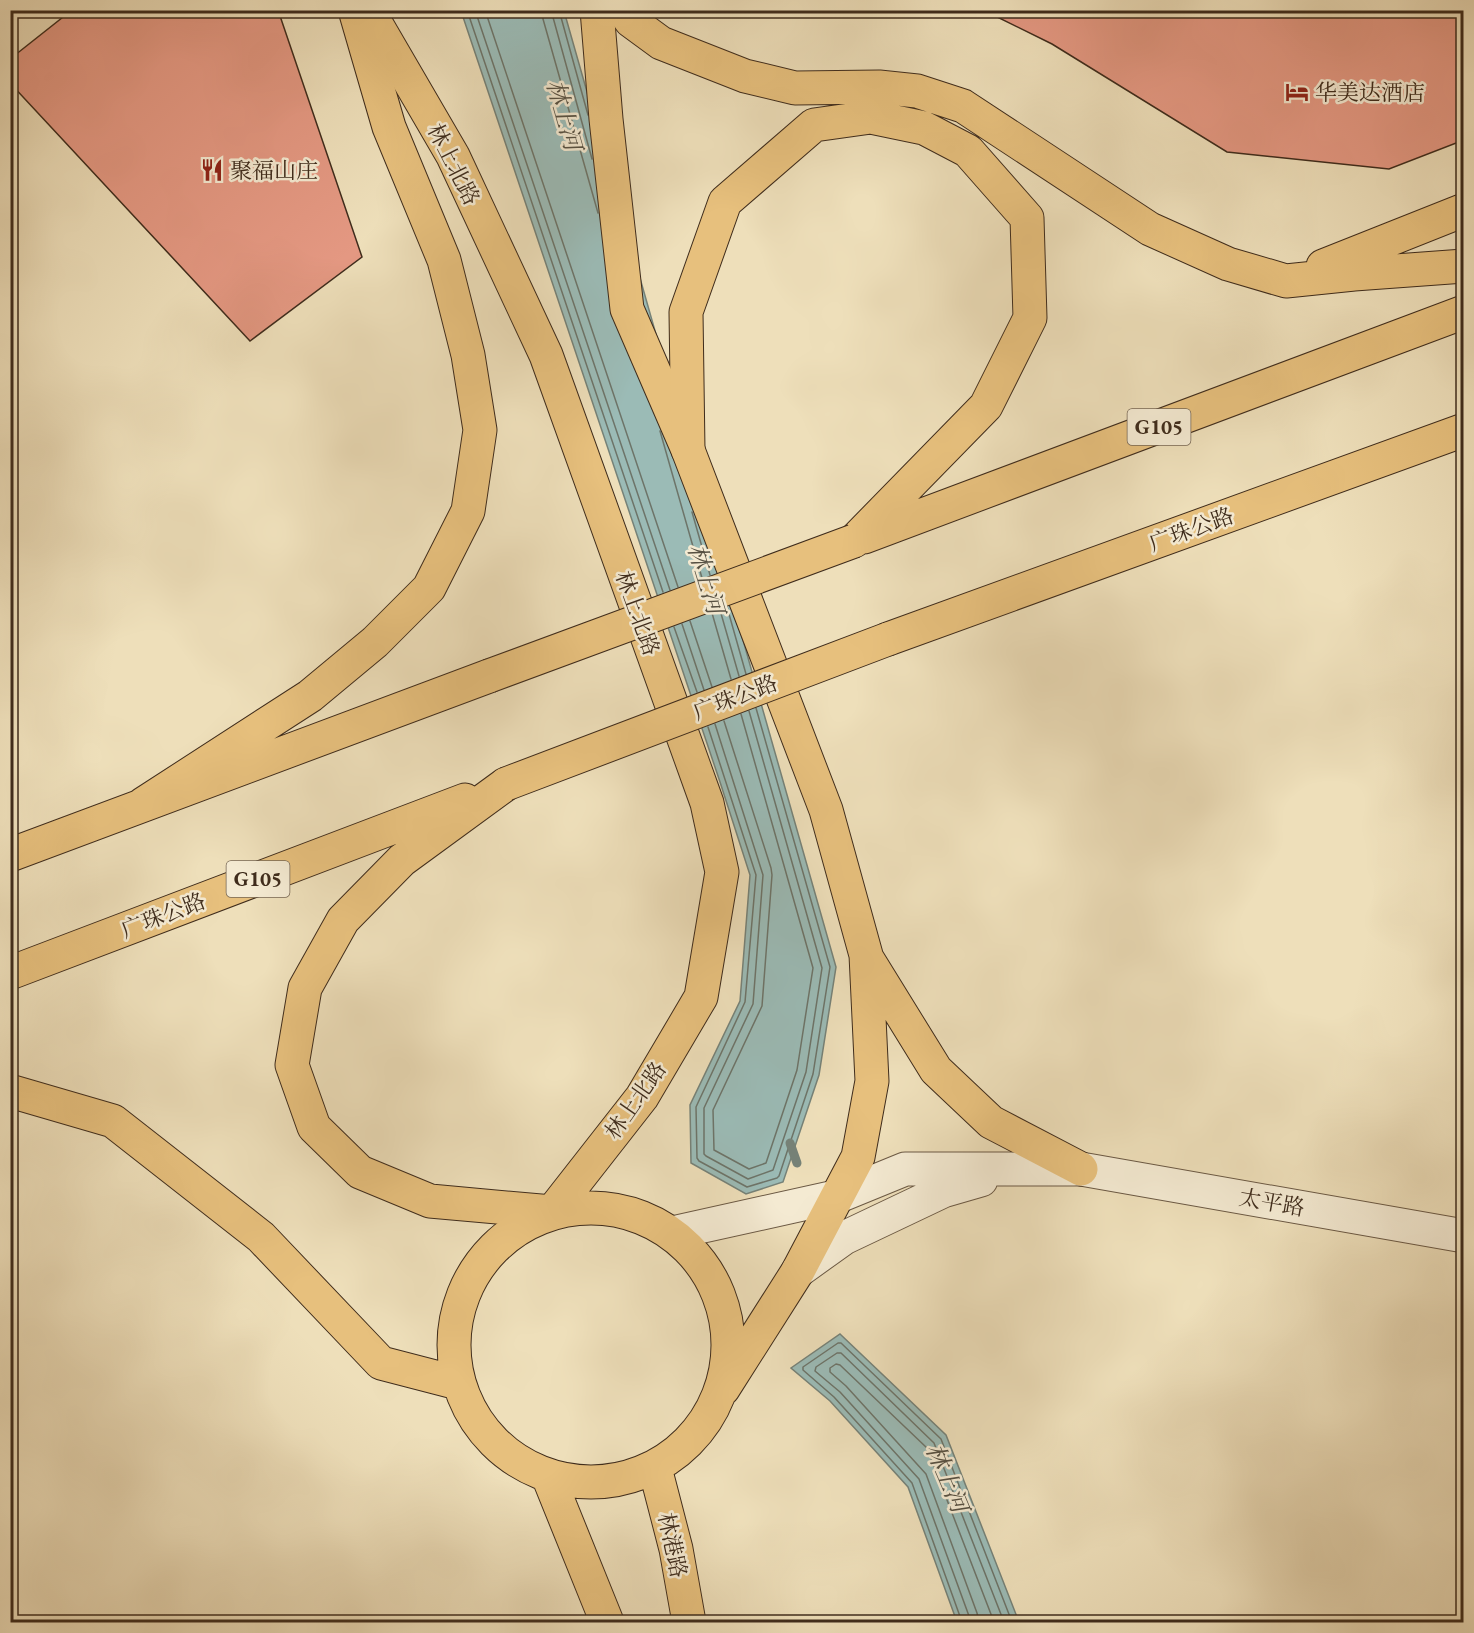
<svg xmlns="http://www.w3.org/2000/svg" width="1474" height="1633" font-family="'EB Garamond','Noto Serif SC',serif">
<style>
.water{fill:#9bbbb6;stroke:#768278;stroke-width:1.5}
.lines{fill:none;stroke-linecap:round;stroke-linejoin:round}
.shore{stroke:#6d7469;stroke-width:1.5}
.stream{stroke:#768278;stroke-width:9}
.building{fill:#e49882;stroke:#3f2c1c;stroke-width:1.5}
.minor-casing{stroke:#6b5944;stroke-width:35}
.major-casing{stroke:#3f2c1c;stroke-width:35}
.highway-casing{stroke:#3f2c1c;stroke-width:35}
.minor{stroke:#f4ead2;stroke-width:33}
.major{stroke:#e7c07d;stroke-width:33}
.highway{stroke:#e7c07d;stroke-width:33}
.highway-bridge-casing{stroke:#3f2c1c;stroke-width:35;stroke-linecap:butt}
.highway-bridge{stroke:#e7c07d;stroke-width:33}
.labels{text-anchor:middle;stroke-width:5;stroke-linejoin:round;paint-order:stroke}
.shield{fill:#f4ead2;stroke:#756553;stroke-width:1.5}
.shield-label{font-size:21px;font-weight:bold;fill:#3f2c1c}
.poi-label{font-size:22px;fill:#3f2c1c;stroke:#f4ead2;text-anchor:start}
.street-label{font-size:22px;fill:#3f2c1c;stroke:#f4ead2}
.water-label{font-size:24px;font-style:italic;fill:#565042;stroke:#f4ead2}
</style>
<rect width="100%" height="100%" fill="#eedfba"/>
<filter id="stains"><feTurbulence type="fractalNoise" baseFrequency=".00333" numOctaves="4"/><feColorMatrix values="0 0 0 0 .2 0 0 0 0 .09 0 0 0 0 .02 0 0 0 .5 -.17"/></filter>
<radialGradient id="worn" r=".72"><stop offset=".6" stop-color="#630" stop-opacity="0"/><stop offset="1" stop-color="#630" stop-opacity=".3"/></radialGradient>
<!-- water -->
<path class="water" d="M 461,11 L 564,11 L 836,967 L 819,1075 L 783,1182 L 746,1194 L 691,1163 L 690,1105 L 740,1001 L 750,875 L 720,782 Z
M 840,1334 L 946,1435 L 1019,1622 L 957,1622 L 908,1487 L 830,1401 L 791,1368 Z"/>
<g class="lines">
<!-- shore -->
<path class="shore" d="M 467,10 L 663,592
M 475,10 L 670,590
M 485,10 L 678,587
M 542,10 L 543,19 L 598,213
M 551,10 L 592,159
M 559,10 L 588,115
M 660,431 L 702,578
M 692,512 L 710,575
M 727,607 L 746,674
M 720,610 L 739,676
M 712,613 L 731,679
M 690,621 L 712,687
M 682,624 L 704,690
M 674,627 L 697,692
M 724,721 L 771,868 L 772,875 L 762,1006 L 713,1110 L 714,1150 L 749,1169 L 766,1163 L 797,1070 L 813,968 L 741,714
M 715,724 L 763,875 L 753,1004 L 704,1108 L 704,1154 L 706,1156 L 748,1179 L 773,1170 L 806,1072 L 822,968 L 749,711
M 708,727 L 756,875 L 745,1002 L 696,1107 L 697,1158 L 699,1161 L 747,1187 L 777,1178 L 779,1176 L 813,1074 L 830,967 L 756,708
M 962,1622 L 912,1483 L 834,1397 L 803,1370 L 803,1367 L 838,1343 L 841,1343 L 941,1439 L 1012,1622
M 970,1622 L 969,1616 L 919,1479 L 840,1392 L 815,1371 L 816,1367 L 837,1353 L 841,1353 L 934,1443 L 1004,1622
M 979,1622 L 977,1613 L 926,1474 L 846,1386 L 830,1372 L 830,1368 L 836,1364 L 840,1365 L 927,1448 L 994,1622"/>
<!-- stream -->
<path class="stream" d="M 790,1143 L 797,1163"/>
</g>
<!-- building -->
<path class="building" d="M 72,10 L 278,10 L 362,257 L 250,341 L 10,83 L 10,59 Z
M 983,10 L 1464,10 L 1464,140 L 1389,169 L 1227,152 L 1052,44 Z"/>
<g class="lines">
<!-- minor casing -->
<g class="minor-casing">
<path id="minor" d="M 672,1233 L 839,1196 L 905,1169 L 1081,1169 L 1464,1236
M 798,1271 L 844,1238 L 943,1191 L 981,1180"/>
</g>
<!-- major casing -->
<g class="major-casing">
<path id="major" d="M 368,10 L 453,156 L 546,355 L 707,803 L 722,872 L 701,997 L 642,1097 L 552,1212
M 597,10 L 606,119 L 627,309 L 688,450 L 826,810 L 866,955 L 872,1081 L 858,1157 L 798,1271 L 723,1389
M 868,960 L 936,1070 L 991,1122 L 1081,1169
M 10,1091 L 113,1121 L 261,1237 L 381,1363 L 458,1383
M454 1345a137 137 0 1 1 274 0a137 137 0 1 1-274 0Z
M 655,1468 L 676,1549 L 689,1622
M 548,1476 L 607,1622"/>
</g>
<!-- highway casing -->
<g class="highway-casing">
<path id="highway" d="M 623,10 L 631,21 L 661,43 L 745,76 L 795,88 L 879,87 L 917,91 L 963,106 L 1150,229 L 1228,264 L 1286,281 L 1354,274 L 1464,266
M 1323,266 L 1464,210
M 688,450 L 686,312 L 725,202 L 814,125 L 871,117 L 924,128 L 968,151 L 1027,218 L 1030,318 L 986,406 L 854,541
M 864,537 L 1464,312
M 888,639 L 1464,430
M 506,784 L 402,860 L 343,920 L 305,988 L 292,1065 L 314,1127 L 360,1172 L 430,1201 L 552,1212
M 143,804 L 310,696 L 375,642 L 429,588 L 468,511 L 480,430 L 468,355 L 444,260 L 389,127 L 355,10
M 10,855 L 489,676
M 10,973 L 465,800"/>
</g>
<!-- minor -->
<use href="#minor" class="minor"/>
<!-- major -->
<use href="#major" class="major"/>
<!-- highway -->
<use href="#highway" class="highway"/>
<!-- highway-bridge casing -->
<g class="highway-bridge-casing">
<path id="highway-bridge" d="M 489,676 L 854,541
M 506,784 L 888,639"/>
</g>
<!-- highway-bridge -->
<use href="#highway-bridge" class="highway-bridge"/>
</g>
<!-- icons -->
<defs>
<g id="hotel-bare" transform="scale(1.8)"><path d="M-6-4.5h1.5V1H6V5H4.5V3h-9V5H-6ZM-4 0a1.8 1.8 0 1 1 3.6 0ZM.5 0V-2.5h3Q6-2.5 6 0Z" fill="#8f2418" stroke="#f4ead2" stroke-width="2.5" paint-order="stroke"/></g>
<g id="restaurant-bare" transform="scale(1.8)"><path d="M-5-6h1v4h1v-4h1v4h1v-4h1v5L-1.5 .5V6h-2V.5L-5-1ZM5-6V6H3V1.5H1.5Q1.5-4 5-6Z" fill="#8f2418" stroke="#f4ead2" stroke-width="2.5" paint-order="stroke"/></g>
</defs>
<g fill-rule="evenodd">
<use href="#hotel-bare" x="1297" y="92"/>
<use href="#restaurant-bare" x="212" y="170"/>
</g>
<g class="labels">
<!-- shield labels -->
<g class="shield">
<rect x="1127.5" y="409" width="63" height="36" rx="4.5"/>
<rect x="226.5" y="861" width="63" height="36" rx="4.5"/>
</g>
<g class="shield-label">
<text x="1159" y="434">G105</text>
<text x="258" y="886">G105</text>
</g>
<!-- poi labels -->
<g class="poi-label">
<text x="1315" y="100">华美达酒店</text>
<text x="230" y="178">聚福山庄</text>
</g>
<!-- street labels -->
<g class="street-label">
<text transform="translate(454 164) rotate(63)" y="8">林上北路</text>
<text transform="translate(1191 529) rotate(-20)" y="8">广珠公路</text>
<text transform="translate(638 613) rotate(70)" y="8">林上北路</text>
<text transform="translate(735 697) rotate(-21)" y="8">广珠公路</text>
<text transform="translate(163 915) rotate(-21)" y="8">广珠公路</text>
<text transform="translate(635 1100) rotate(-55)" y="8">林上北路</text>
<text transform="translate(1272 1202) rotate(10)" y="8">太平路</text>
<text transform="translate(673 1545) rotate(78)" y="8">林港路</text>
</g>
<!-- water labels -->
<g class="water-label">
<text transform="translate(564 115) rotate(74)" y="8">林上河</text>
<text transform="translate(706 579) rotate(73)" y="8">林上河</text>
<text transform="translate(947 1478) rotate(67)" y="8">林上河</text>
</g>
</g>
<!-- margin -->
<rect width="1474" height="1633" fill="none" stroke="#eedfba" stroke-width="36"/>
<rect x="12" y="12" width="1450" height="1609" fill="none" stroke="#3f2c1c" stroke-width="3"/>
<rect x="18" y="18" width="1438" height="1597" fill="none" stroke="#3f2c1c" stroke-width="1.5"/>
<rect width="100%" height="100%" filter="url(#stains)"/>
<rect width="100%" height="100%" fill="url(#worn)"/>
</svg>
